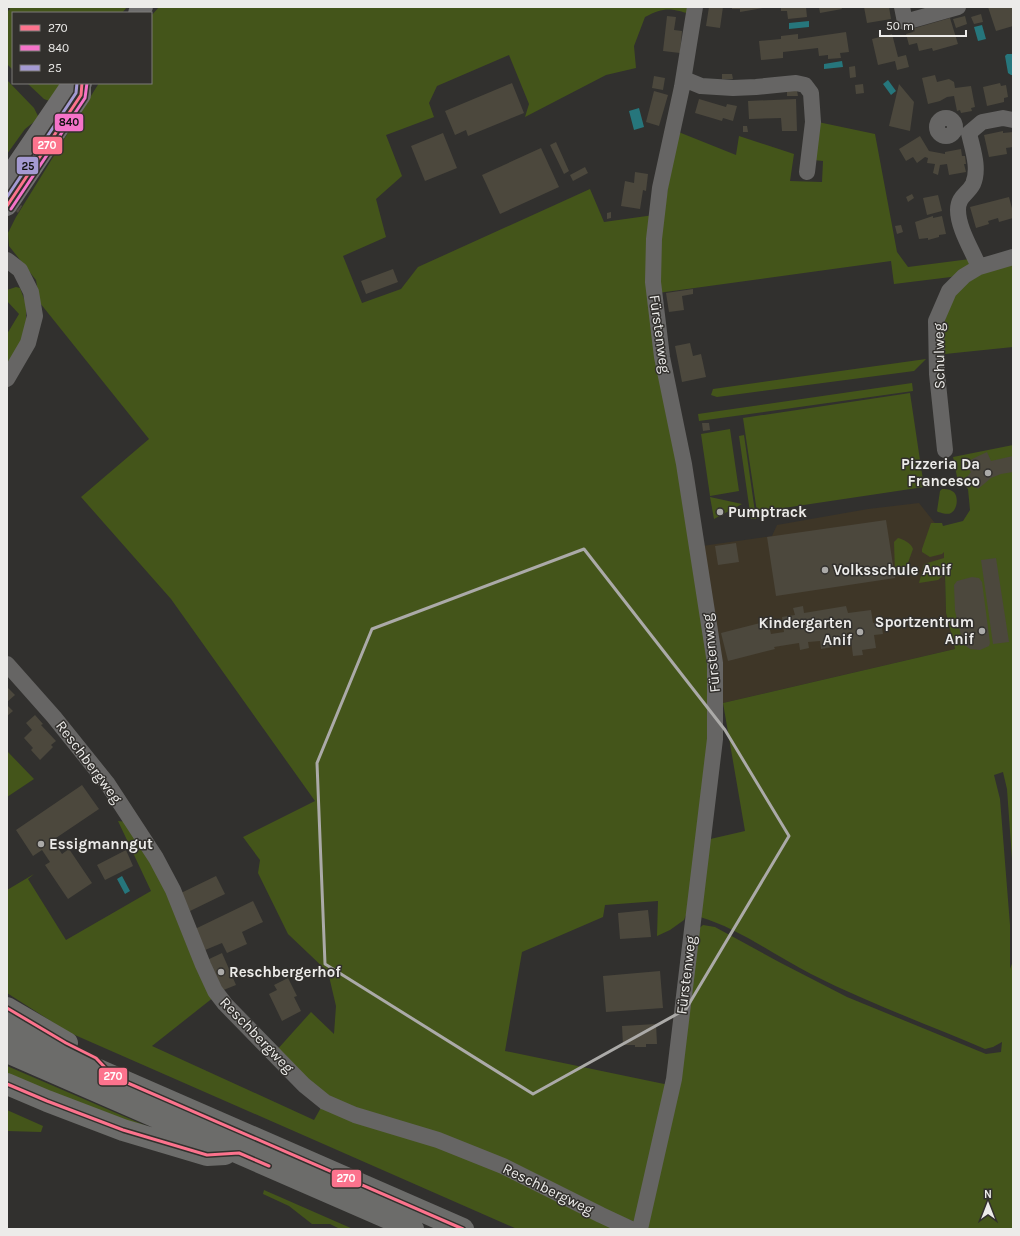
<svg xmlns="http://www.w3.org/2000/svg" width="1020" height="1236" font-family="Karla,sans-serif">
<style>
.education{fill:#3e3627}
.green{fill:#44551a}
.water{fill:#26767c}
.building{fill:#4c483d}
.lines{fill:none;stroke-linecap:round;stroke-linejoin:round}
.minor{stroke:#666564;stroke-width:16}
.major{stroke:#6f6e6e;stroke-width:20}
.highway{stroke:#6c6c6a;stroke-width:22}
.bus-1-casing{stroke:#32302d;stroke-width:6}
.bus-2-casing{stroke:#32302d;stroke-width:6}
.bus-3-casing{stroke:#32302d;stroke-width:6}
.bus-1{stroke:#fc738d;stroke-width:3}
.bus-2{stroke:#f573c9;stroke-width:3}
.bus-3{stroke:#a49ad2;stroke-width:3}
.marked{fill:none;stroke:#abaaa8;stroke-width:3;stroke-linejoin:round}
.poi-dot{fill:#abaaa8;stroke:#32302d;stroke-width:1.5}
.labels{text-anchor:middle;stroke-width:3;stroke-linejoin:round;paint-order:stroke}
.street-label{font-size:15px;fill:#ecebe9;stroke:#32302d}
.poi-label{font-size:15px;font-weight:bold;fill:#ecebe9;stroke:#32302d;text-anchor:start}
.line-badge{stroke:#32302d;stroke-width:1.5}
.badge-label{font-size:11px;text-anchor:middle;font-weight:bold;fill:#fff}
.pale-badge-label{font-size:11px;text-anchor:middle;font-weight:bold;fill:#111}
</style>
<rect width="100%" height="100%" fill="#31302e"/>
<!-- education -->
<path class="education" d="M 919,503 L 938,527 L 944,552 L 946,613 L 955,649 L 723,703 L 702,546 L 772,536 L 777,525 L 868,509 Z"/>
<!-- green -->
<path class="green" d="M 9,7 L 127,7 L 122,13 L 13,13 L 13,70 L 7,64 L 7,12 L 10,9 Z
M 159,7 L 691,7 L 690,14 C 670,8 664,7 645,17 L 634,46 L 636,68 L 606,75 L 525,117 L 529,104 L 509,55 L 437,86 L 429,103 L 434,117 L 386,135 L 402,176 L 376,199 L 386,237 L 343,256 L 362,303 L 401,289 L 418,267 L 590,189 L 604,222 L 654,215 L 650,252 L 700,591 L 712,714 L 692,900 L 684,920 L 670,930 L 657,936 L 658,901 L 605,905 L 603,917 L 522,952 L 505,1051 L 669,1085 L 635,1222 L 325,1097 L 276,1051 L 311,1012 L 334,1034 L 336,1006 L 328,972 L 288,934 L 258,873 L 260,860 L 243,837 L 315,801 L 171,599 L 81,497 L 149,439 L 40,303 L 36,280 L 9,246 L 8,233 L 16,217 L 99,83 L 151,83 L 151,16 Z
M 7,80 L 34,108 L 39,118 L 25,129 L 7,154 Z
M 27,83 L 67,83 L 52,102 L 44,99 Z
M 818,122 L 875,134 L 897,252 L 908,267 L 970,259 L 970,266 L 951,277 L 894,284 L 891,261 L 658,293 L 659,249 L 676,131 L 736,155 L 739,136 L 794,154 L 790,181 L 822,182 L 823,161 L 814,160 Z
M 1013,261 L 1013,347 L 945,354 C 939,344 941,336 944,325 C 949,300 958,284 981,271 C 990,266 1003,264 1013,261 Z
M 16,287 L 20,288 L 26,304 L 26,330 L 7,371 L 7,334 L 19,314 L 7,301 L 7,290 Z
M 926,359 L 914,371 L 717,397 L 711,395 L 713,389 Z
M 912,383 L 913,391 L 699,421 L 698,414 Z
M 910,393 L 924,487 L 757,512 L 743,418 Z
M 730,429 L 739,491 L 710,496 L 701,434 Z
M 744,435 L 756,519 L 751,519 L 739,436 Z
M 1013,445 L 1013,873 L 1007,789 L 1003,772 L 994,775 L 1000,799 L 1010,925 L 1010,969 L 1013,961 L 1013,1229 L 647,1229 L 695,932 L 703,925 L 715,927 L 779,962 L 847,997 L 986,1054 L 1001,1052 L 1002,1042 L 993,1047 L 985,1049 C 927,1024 868,1003 811,974 C 774,955 740,929 700,917 L 706,840 L 745,831 L 723,703 L 955,649 L 946,613 L 945,574 L 938,580 L 919,583 L 924,564 L 944,558 L 944,552 L 942,554 L 930,557 L 922,552 L 922,549 L 931,523 L 942,523 L 943,526 L 963,521 L 970,510 L 968,489 L 957,477 L 953,457 Z
M 942,489 C 945,489 949,489 952,491 C 959,494 958,509 951,513 C 948,515 942,513 938,512 L 937,511 L 940,491 Z
M 710,497 L 742,504 L 714,519 Z
M 898,538 C 903,539 912,544 913,549 L 905,571 L 895,573 L 894,542 Z
M 7,751 L 34,779 L 7,797 Z
M 118,821 L 127,822 L 161,876 L 214,997 L 152,1046 L 314,1120 L 323,1104 L 430,1139 L 620,1229 L 517,1229 L 68,1032 L 7,993 L 7,890 L 34,874 L 28,879 L 66,940 L 151,891 Z
M 7,1066 L 158,1131 L 7,1079 Z
M 7,1110 L 43,1126 L 41,1132 L 7,1131 Z
M 264,1190 L 353,1229 L 340,1229 L 330,1224 L 312,1224 L 289,1206 L 263,1194 Z"/>
<!-- water -->
<path class="water" d="M 809,21 L 809,27 L 789,29 L 789,23 Z
M 982,25 L 986,39 L 978,41 L 974,27 Z
M 1007,54 L 1013,54 L 1013,75 L 1011,75 L 1008,73 L 1005,56 Z
M 842,61 L 843,67 L 824,69 L 824,64 Z
M 888,80 L 896,91 L 891,95 L 883,84 Z
M 639,108 L 644,127 L 634,130 L 629,111 Z
M 122,876 L 130,891 L 125,894 L 117,879 Z"/>
<!-- building -->
<path class="building" d="M 709,7 L 723,7 L 720,28 L 706,26 Z
M 732,7 L 762,7 L 763,8 L 740,12 L 740,9 L 732,9 Z
M 781,7 L 806,7 L 807,17 L 788,19 L 787,11 L 781,11 Z
M 819,7 L 841,7 L 842,9 L 820,13 Z
M 864,7 L 889,7 L 891,19 L 867,23 Z
M 988,7 L 1013,7 L 1013,26 L 996,31 Z
M 981,14 L 983,22 L 974,24 L 971,17 Z
M 667,16 L 676,17 L 674,30 L 682,31 L 680,53 L 663,51 Z
M 965,16 L 967,24 L 956,28 L 953,19 Z
M 950,18 L 958,44 L 933,51 L 932,48 L 919,51 L 917,43 L 909,45 L 906,34 L 913,32 L 912,29 Z
M 846,32 L 849,52 L 840,53 L 841,58 L 828,59 L 828,55 L 819,56 L 818,48 L 783,52 L 783,58 L 761,60 L 759,41 L 781,39 L 781,36 L 798,34 L 798,39 Z
M 892,34 L 898,57 L 906,55 L 909,67 L 897,70 L 895,61 L 878,65 L 872,39 Z
M 855,66 L 856,77 L 850,78 L 849,67 Z
M 722,74 L 732,74 L 733,79 L 722,79 Z
M 935,75 L 937,82 L 949,79 L 954,82 L 955,88 L 971,86 L 975,107 L 971,108 L 972,111 L 961,113 L 960,110 L 957,111 L 954,96 L 947,97 L 940,101 L 928,104 L 922,78 Z
M 654,76 L 665,78 L 663,90 L 652,88 Z
M 512,83 L 524,113 L 468,136 L 466,130 L 455,135 L 445,111 Z
M 1000,83 L 1001,86 L 1006,85 L 1008,97 L 1004,98 L 1004,102 L 987,106 L 983,87 Z
M 863,84 L 864,93 L 856,94 L 855,85 Z
M 899,84 L 914,102 L 910,131 L 889,126 Z
M 654,91 L 668,95 L 659,126 L 646,122 Z
M 787,91 L 797,91 L 798,96 L 787,96 Z
M 699,99 L 726,107 L 727,104 L 737,106 L 733,121 L 723,118 L 722,121 L 695,113 Z
M 796,99 L 797,131 L 782,131 L 781,118 L 749,119 L 748,101 Z
M 743,126 L 747,126 L 748,132 L 743,132 Z
M 1003,131 L 1003,133 L 1013,132 L 1013,147 L 1006,148 L 1007,154 L 989,157 L 984,135 Z
M 443,133 L 457,168 L 425,181 L 411,146 Z
M 920,136 L 929,151 L 945,154 L 945,152 L 961,149 L 962,156 L 965,156 L 966,164 L 964,164 L 966,172 L 949,175 L 947,164 L 940,165 L 938,175 L 933,173 L 935,164 L 927,163 L 928,158 L 925,157 L 917,163 L 913,157 L 906,161 L 899,149 Z
M 556,142 L 569,171 L 564,174 L 550,145 Z
M 541,148 L 559,187 L 500,214 L 482,175 Z
M 585,167 L 588,173 L 573,181 L 570,175 Z
M 635,172 L 648,174 L 646,191 L 643,190 L 640,209 L 621,206 L 625,181 L 634,183 Z
M 912,194 L 914,198 L 908,202 L 906,197 Z
M 938,195 L 942,211 L 927,215 L 923,198 Z
M 1009,197 L 1013,212 L 1013,218 L 999,222 L 998,218 L 988,221 L 989,224 L 976,228 L 970,207 Z
M 21,205 L 22,206 L 18,213 L 16,211 Z
M 611,212 L 611,218 L 607,219 L 607,213 Z
M 933,216 L 933,218 L 942,216 L 946,234 L 939,235 L 939,237 L 928,240 L 928,238 L 919,239 L 915,222 Z
M 901,225 L 903,232 L 897,234 L 895,226 Z
M 393,269 L 398,282 L 366,294 L 361,281 Z
M 693,289 L 693,294 L 682,296 L 684,310 L 669,312 L 666,293 Z
M 690,343 L 693,356 L 701,354 L 706,377 L 682,382 L 675,346 Z
M 702,423 L 709,423 L 710,430 L 703,431 Z
M 987,452 L 991,461 L 1013,456 L 1013,472 L 1001,474 L 991,478 L 978,489 L 966,478 L 971,472 L 965,465 L 972,459 Z
M 886,520 L 895,578 L 776,596 L 767,537 Z
M 736,543 L 739,562 L 718,565 L 715,546 Z
M 996,558 L 1009,642 L 993,644 L 981,560 Z
M 972,577 L 979,578 L 982,582 L 990,643 L 989,646 L 980,650 L 970,649 L 963,644 L 955,611 L 954,585 L 957,581 Z
M 803,606 L 804,613 L 846,606 L 848,613 L 871,610 L 873,623 L 881,622 L 883,634 L 874,635 L 876,648 L 862,650 L 863,655 L 853,656 L 850,632 L 847,633 L 848,644 L 842,645 L 841,639 L 832,640 L 833,647 L 821,649 L 820,641 L 808,642 L 809,648 L 800,650 L 799,643 L 774,647 L 775,649 L 728,661 L 721,633 L 768,621 L 771,634 L 784,632 L 782,617 L 795,615 L 793,608 Z
M 7,687 L 15,695 L 7,702 Z
M 7,705 L 13,711 L 7,716 Z
M 35,715 L 43,724 L 41,725 L 56,741 L 51,745 L 53,747 L 40,760 L 31,750 L 33,748 L 24,738 L 32,730 L 26,723 Z
M 82,785 L 99,809 L 53,840 L 62,854 L 69,849 L 92,883 L 68,899 L 45,865 L 50,862 L 42,850 L 33,856 L 16,830 Z
M 126,850 L 133,866 L 105,880 L 97,865 Z
M 216,876 L 225,894 L 190,911 L 181,893 Z
M 253,901 L 263,922 L 242,932 L 247,944 L 227,953 L 222,943 L 205,950 L 195,929 Z
M 648,910 L 651,937 L 620,939 L 618,913 Z
M 222,953 L 236,985 L 221,991 L 207,960 Z
M 660,971 L 663,1008 L 606,1012 L 603,976 Z
M 288,978 L 297,996 L 294,997 L 301,1011 L 282,1021 L 269,994 L 277,990 L 274,985 Z
M 656,1024 L 657,1044 L 646,1044 L 646,1047 L 635,1047 L 635,1045 L 623,1045 L 622,1026 Z"/>
<g class="lines">
<!-- minor -->
<path class="minor" d="M 902,7 L 905,22 L 958,7
M 684,79 L 701,86 L 733,88 L 756,87 L 796,83 L 805,85 L 811,93 L 813,122 L 807,172
M937 127a9 9 0 1 1 18 0a9 9 0 1 1-18 0Z
M 7,260 L 20,270 L 31,292 L 35,316 L 28,343 L 7,379
M 979,267 C 972,250 958,228 958,210 C 958,196 968,194 973,184 C 980,168 972,148 969,133 L 982,122 L 1003,118 L 1013,120
M 945,450 L 937,374 L 936,321 L 949,291 L 964,276 L 979,267 L 1013,257
M 7,664 L 54,717 L 107,783 L 156,858 L 173,890 L 203,965 L 215,991 L 225,1004 L 304,1085 L 325,1102 L 355,1115 L 438,1140 L 503,1166 L 601,1215 L 631,1229
M 640,1229 L 674,1079 L 715,739 L 715,663 L 684,464 L 662,357 L 653,282 L 654,239 L 660,188 L 682,87 L 695,7"/>
<!-- major -->
<path class="major" d="M 138,13 L 143,7
M 7,179 L 68,89 L 82,83
M 7,206 L 81,95 L 81,83"/>
<!-- highway -->
<path class="highway" d="M 7,1008 L 67,1043
M 7,1030 L 463,1229
M 7,1052 L 413,1229
M 7,1084 L 47,1101 L 123,1130 L 207,1155 L 225,1154"/>
<!-- bus-1 casing -->
<g class="bus-1-casing">
<path id="bus-1" d="M 7,206 L 81,95 L 82,83
M 7,1008 L 66,1043 L 96,1058 L 114,1077 L 463,1229
M 7,1084 L 47,1101 L 123,1130 L 207,1155 L 239,1153 L 269,1166"/>
</g>
<!-- bus-2 casing -->
<g class="bus-2-casing">
<path id="bus-2" d="M 11,209 L 85,98 L 87,83"/>
</g>
<!-- bus-3 casing -->
<g class="bus-3-casing">
<path id="bus-3" d="M 7,197 L 76,93 L 77,83"/>
</g>
<!-- bus-1 -->
<use href="#bus-1" class="bus-1"/>
<!-- bus-2 -->
<use href="#bus-2" class="bus-2"/>
<!-- bus-3 -->
<use href="#bus-3" class="bus-3"/>
</g>
<!-- marked area -->
<path class="marked" d="M 584,549 L 725,730 L 789,836 L 686,1009 L 533,1094 L 325,964 L 317,763 L 372,629 Z"/>
<!-- markers -->
<g class="poi-dot">
<circle cx="988" cy="473" r="4"/>
<circle cx="720" cy="512" r="4"/>
<circle cx="825" cy="570" r="4"/>
<circle cx="982" cy="631" r="4"/>
<circle cx="860" cy="632" r="4"/>
<circle cx="41" cy="844" r="4"/>
<circle cx="221" cy="972" r="4"/>
</g>
<g class="labels">
<!-- street labels -->
<g class="street-label">
<text transform="translate(660 334) rotate(82)" y="5">Fürstenweg</text>
<text transform="translate(939 356) rotate(-91)" y="5">Schulweg</text>
<text transform="translate(711 653) rotate(-96)" y="5">Fürstenweg</text>
<text transform="translate(89 762) rotate(53)" y="5">Reschbergweg</text>
<text transform="translate(686 975) rotate(-83)" y="5">Fürstenweg</text>
<text transform="translate(257 1035) rotate(46)" y="5">Reschbergweg</text>
<text transform="translate(548 1189) rotate(26)" y="5">Reschbergweg</text>
</g>
<!-- poi labels -->
<g class="poi-label">
<text x="980" y="469" text-anchor="end">Pizzeria Da<tspan x="980" dy="17">Francesco</tspan></text>
<text x="728" y="517">Pumptrack</text>
<text x="833" y="575">Volksschule Anif</text>
<text x="974" y="627" text-anchor="end">Sportzentrum<tspan x="974" dy="17">Anif</tspan></text>
<text x="852" y="628" text-anchor="end">Kindergarten<tspan x="852" dy="17">Anif</tspan></text>
<text x="49" y="849">Essigmanngut</text>
<text x="229" y="977">Reschbergerhof</text>
</g>
</g>
<g class="line-badge">
<rect x="54" y="113" width="30" height="19" rx="4" fill="#f573c9"/>
<rect x="32" y="136" width="31" height="19" rx="4" fill="#fc738d"/>
<rect x="16" y="156" width="23" height="19" rx="4" fill="#a49ad2"/>
<rect x="98" y="1067" width="30" height="19" rx="4" fill="#fc738d"/>
<rect x="331" y="1169" width="31" height="19" rx="4" fill="#fc738d"/>
</g>
<g class="badge-label">
<text x="47" y="149">270</text>
<text x="113" y="1080">270</text>
<text x="346" y="1182">270</text>
</g>
<g class="pale-badge-label">
<text x="69" y="126">840</text>
<text x="28" y="170">25</text>
</g>
<!-- border -->
<rect width="1020" height="1236" fill="none" stroke="#ecebe9" stroke-width="16"/>
<!-- legend -->
<rect x="12" y="12" width="140" height="72" fill="#32302d" stroke="#7c7b78"/>
<rect x="20" y="25" width="20" height="6" fill="#fc738d" stroke="#7c7b78"/>
<text x="48" y="32" font-size="12" fill="#ecebe9">270</text>
<rect x="20" y="45" width="20" height="6" fill="#f573c9" stroke="#7c7b78"/>
<text x="48" y="52" font-size="12" fill="#ecebe9">840</text>
<rect x="20" y="65" width="20" height="6" fill="#a49ad2" stroke="#7c7b78"/>
<text x="48" y="72" font-size="12" fill="#ecebe9">25</text>
<!-- north arrow -->
<g transform="translate(988 1204)" stroke="#32302d" stroke-width="3" paint-order="stroke">
<path d="M0-3L7 15L0 10L-7 15Z" fill="#ecebe9"/>
<text y="-6" font-size="11" font-weight="bold" text-anchor="middle" fill="#ecebe9">N</text>
</g>
<!-- scale -->
<path d="M880 30v6h86v-6" fill="none" stroke="#ecebe9" stroke-width="2"/>
<text x="886" y="30" font-size="12" fill="#ecebe9" stroke="#32302d" stroke-width="3" paint-order="stroke">50 m</text>
</svg>
